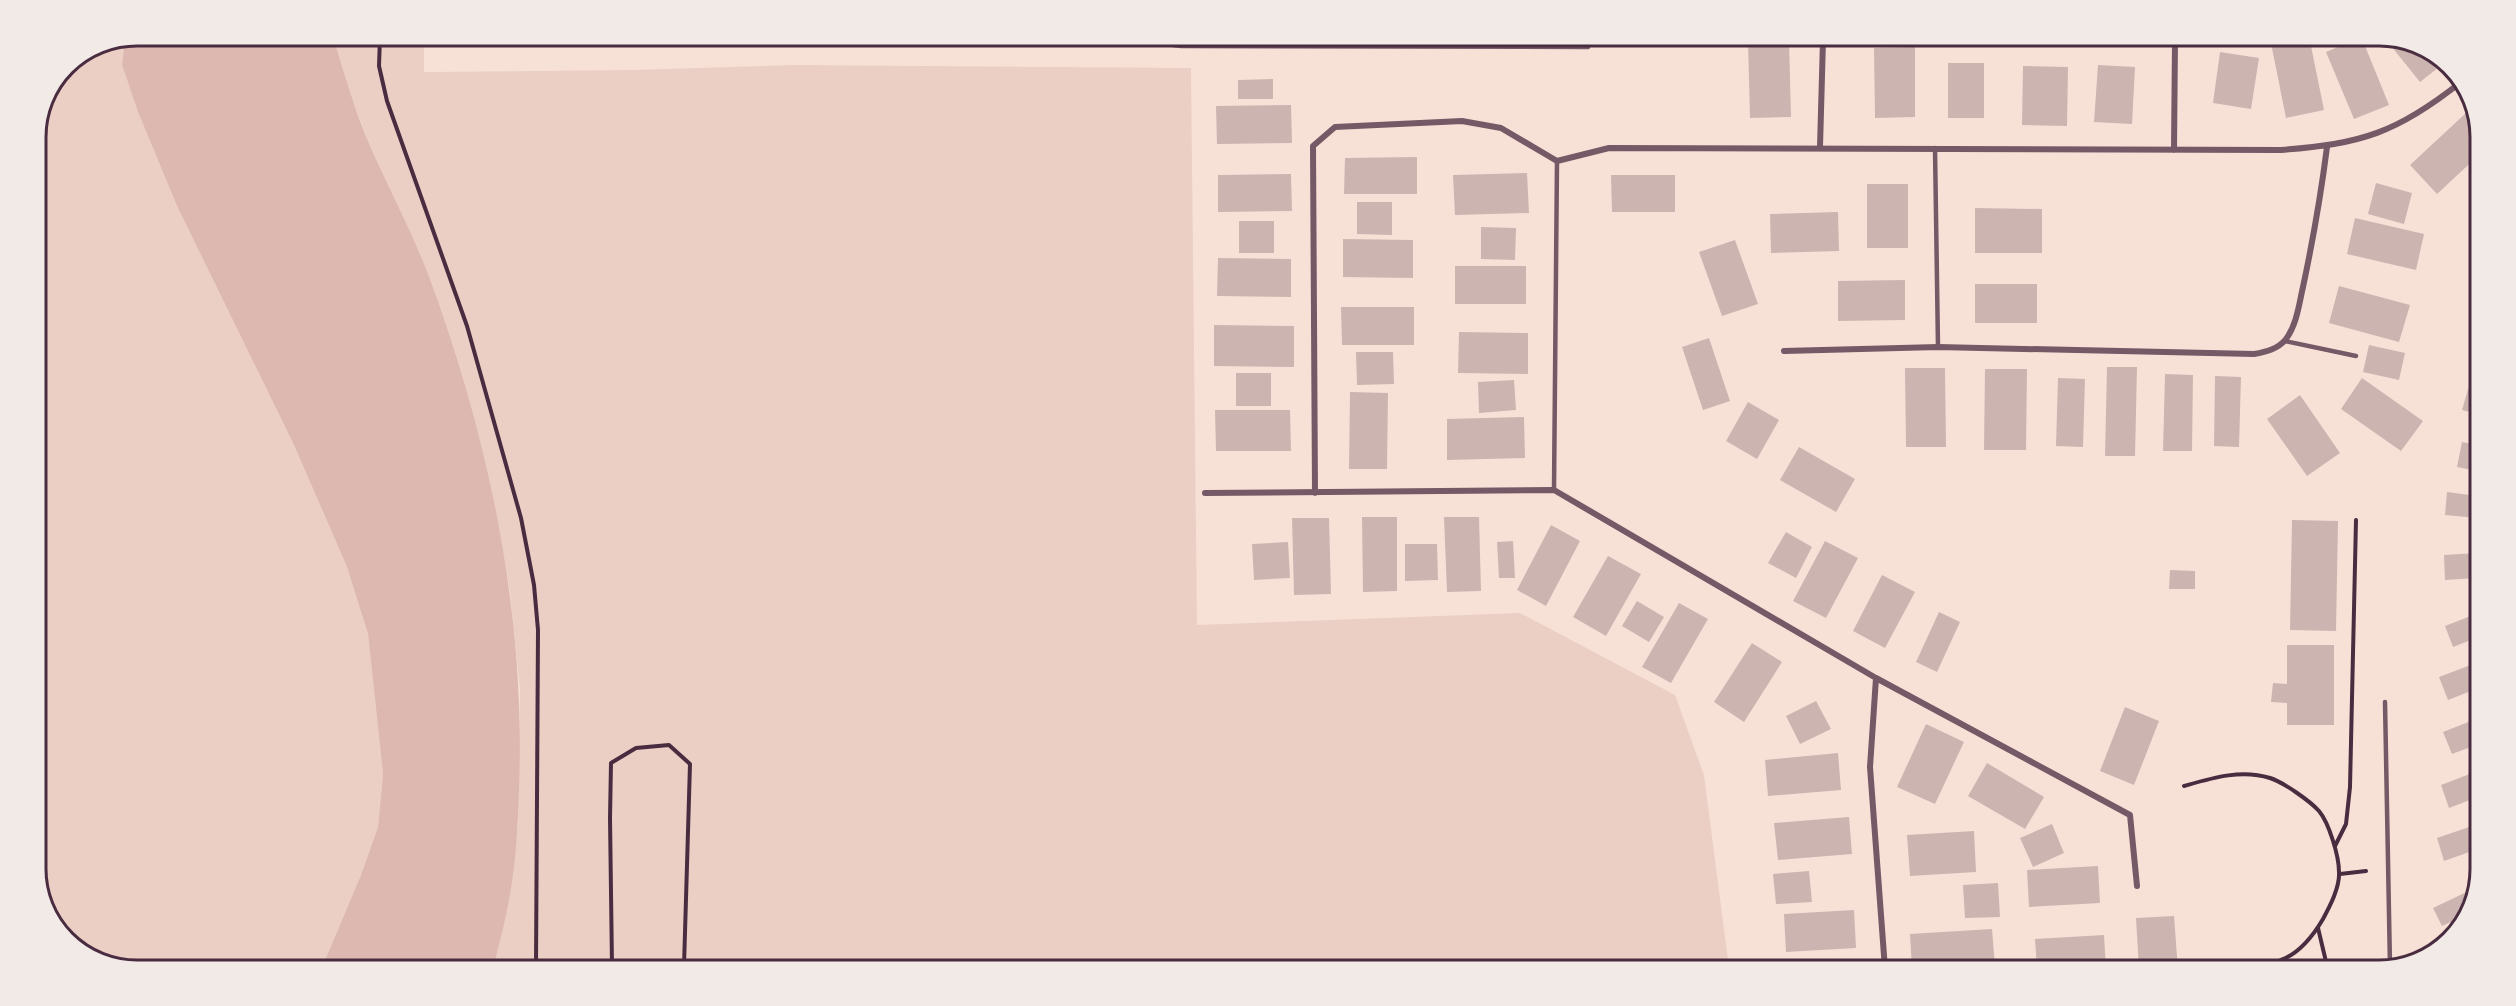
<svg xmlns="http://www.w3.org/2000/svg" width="2516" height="1006" font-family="'Playfair Display',serif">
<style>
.green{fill:#ebcfc5}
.water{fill:#dcb8b0}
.building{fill:#ccb4b1}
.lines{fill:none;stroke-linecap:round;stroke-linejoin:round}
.path{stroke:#4a2c40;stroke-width:4}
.service{stroke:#755966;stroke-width:4.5}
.minor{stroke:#755966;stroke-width:6}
.rim{fill:none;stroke:#4a2c40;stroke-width:3}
</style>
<rect width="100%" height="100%" fill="#f7e1d7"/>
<!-- green -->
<path class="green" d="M 333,36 L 424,37 L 424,72 L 633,70 L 794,65 L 1191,68 L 1197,625 L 1520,613 L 1675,695 L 1704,775 L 1729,968 L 494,965 L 509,899 L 518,826 L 520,690 L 510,592 L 499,527 L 458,364 L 427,272 L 369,144 L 349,90 Z
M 125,39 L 122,65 L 138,112 L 177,206 L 294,445 L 347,567 L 368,634 L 383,774 L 378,827 L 361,875 L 323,965 L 105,964 L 57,930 L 36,875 L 36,131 L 66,66 L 99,44 Z"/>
<!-- water -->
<path class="water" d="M 138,36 L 333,36 C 344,73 355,111 370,146 C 389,189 411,230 428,274 C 489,438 526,613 519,789 C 518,826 516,863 509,900 C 505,922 499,944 494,965 L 323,965 L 361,875 L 378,827 L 383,774 L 368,634 L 347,567 L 294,445 L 177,206 L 138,112 L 122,65 L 125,39 Z"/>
<!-- building -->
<path class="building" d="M 1789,40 L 1791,117 L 1750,118 L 1748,41 Z
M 2282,41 L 2310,41 L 2324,110 L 2286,118 L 2271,43 Z
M 2352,41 L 2363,41 L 2389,105 L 2354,119 L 2326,52 Z
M 2387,41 L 2411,42 L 2443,64 L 2420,82 Z
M 1915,47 L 1915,117 L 1875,118 L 1874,48 Z
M 2220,52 L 2259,58 L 2251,109 L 2213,103 Z
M 1948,63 L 1984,63 L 1984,118 L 1948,118 Z
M 2098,65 L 2135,67 L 2132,124 L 2094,122 Z
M 2023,66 L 2068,67 L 2067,126 L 2022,125 Z
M 1273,79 L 1273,99 L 1238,99 L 1238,80 Z
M 1291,105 L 1292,143 L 1217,144 L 1216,106 Z
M 2466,113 L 2477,125 L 2480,131 L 2480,154 L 2437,194 L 2410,165 Z
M 1417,157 L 1417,194 L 1344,194 L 1345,158 Z
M 1527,173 L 1529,213 L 1455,215 L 1453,175 Z
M 1291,174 L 1292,211 L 1218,212 L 1218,175 Z
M 1611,175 L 1675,175 L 1675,212 L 1612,212 Z
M 2376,183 L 2412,193 L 2404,224 L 2368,214 Z
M 1867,184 L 1908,184 L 1908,248 L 1867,248 Z
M 1357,202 L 1392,202 L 1392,235 L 1357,234 Z
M 1975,208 L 2042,209 L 2042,253 L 1975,253 Z
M 1838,212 L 1839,251 L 1771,253 L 1770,214 Z
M 2355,218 L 2424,234 L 2416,270 L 2347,254 Z
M 1239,221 L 1274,221 L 1274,253 L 1239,253 Z
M 1481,227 L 1516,228 L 1515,260 L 1481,259 Z
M 1343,239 L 1413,240 L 1413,278 L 1343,277 Z
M 1735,240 L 1758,304 L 1722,316 L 1699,252 Z
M 1218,258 L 1291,259 L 1291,297 L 1217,296 Z
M 1455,266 L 1526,266 L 1526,304 L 1455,304 Z
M 1905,280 L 1905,320 L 1838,321 L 1838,281 Z
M 1975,284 L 2037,284 L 2037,323 L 1975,323 Z
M 2339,286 L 2410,305 L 2399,342 L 2329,323 Z
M 1341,307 L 1414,307 L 1414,345 L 1342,345 Z
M 1214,325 L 1294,326 L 1294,367 L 1214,366 Z
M 1459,332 L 1528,333 L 1528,374 L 1458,373 Z
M 1709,338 L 1730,401 L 1703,410 L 1682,347 Z
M 2369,345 L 2405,353 L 2399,380 L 2363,372 Z
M 1356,352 L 1393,352 L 1394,384 L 1357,385 Z
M 2107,367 L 2137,367 L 2135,456 L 2105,456 Z
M 1905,368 L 1945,368 L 1946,447 L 1906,447 Z
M 1985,369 L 2027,369 L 2026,450 L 1984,450 Z
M 1236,373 L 1271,373 L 1271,406 L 1236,406 Z
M 2165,374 L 2193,375 L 2192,451 L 2163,451 Z
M 2215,376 L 2241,377 L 2239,447 L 2214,446 Z
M 2058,378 L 2085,379 L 2083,447 L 2056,446 Z
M 2362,378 L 2423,421 L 2401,451 L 2341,409 Z
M 1514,380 L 1516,410 L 1479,413 L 1478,382 Z
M 2469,386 L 2478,389 L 2478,414 L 2462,410 Z
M 1350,392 L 1388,393 L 1387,469 L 1349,469 Z
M 2300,395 L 2340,453 L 2307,476 L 2267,419 Z
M 1748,402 L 1779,420 L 1757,459 L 1726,441 Z
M 1215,410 L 1290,410 L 1291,451 L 1216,451 Z
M 1524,417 L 1525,458 L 1447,460 L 1447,419 Z
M 2462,442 L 2478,445 L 2477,471 L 2457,467 Z
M 1799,447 L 1855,479 L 1836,512 L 1780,480 Z
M 2447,492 L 2477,496 L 2477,518 L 2445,515 Z
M 1362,517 L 1397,517 L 1397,591 L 1363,592 Z
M 1444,517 L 1479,517 L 1481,591 L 1447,592 Z
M 1292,518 L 1329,518 L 1331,594 L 1294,595 Z
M 2292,520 L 2338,521 L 2336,631 L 2290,630 Z
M 1551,525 L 1580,541 L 1546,606 L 1517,590 Z
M 1786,532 L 1812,547 L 1796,578 L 1768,563 Z
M 1513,541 L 1515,578 L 1499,578 L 1497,542 Z
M 1825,541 L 1858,558 L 1826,618 L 1793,601 Z
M 1288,542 L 1290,578 L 1254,580 L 1252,544 Z
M 1405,544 L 1437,544 L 1438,580 L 1405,581 Z
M 2477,553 L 2477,578 L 2445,580 L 2444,555 Z
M 1608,556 L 1641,574 L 1606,636 L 1573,617 Z
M 2170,570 L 2195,571 L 2195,589 L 2169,589 Z
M 1882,575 L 1915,592 L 1885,648 L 1853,631 Z
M 1637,601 L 1664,617 L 1649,642 L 1622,626 Z
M 1679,603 L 1708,619 L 1671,683 L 1642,667 Z
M 1939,612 L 1960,622 L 1937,672 L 1916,662 Z
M 2476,614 L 2476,638 L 2453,647 L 2445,626 Z
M 1752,643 L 1782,662 L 1744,722 L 1714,702 Z
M 2287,645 L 2334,645 L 2334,725 L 2287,725 L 2287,703 L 2271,702 L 2273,683 L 2287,684 Z
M 2476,663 L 2476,689 L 2448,700 L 2439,677 Z
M 1816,701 L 1831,729 L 1800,744 L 1786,716 Z
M 2125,707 L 2159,721 L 2134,785 L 2100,771 Z
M 2476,719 L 2476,745 L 2452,754 L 2443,732 Z
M 1926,724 L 1964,742 L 1935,804 L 1897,787 Z
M 1838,753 L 1841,790 L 1768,796 L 1765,760 Z
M 1987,763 L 2044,797 L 2025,829 L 1968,796 Z
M 2475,772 L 2475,798 L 2449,808 L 2441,785 Z
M 1849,817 L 1852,854 L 1778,860 L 1774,823 Z
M 2052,824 L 2064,853 L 2033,867 L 2020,838 Z
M 2475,825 L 2475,850 L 2444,861 L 2437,838 Z
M 1974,831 L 1976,872 L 1910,876 L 1907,835 Z
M 2098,866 L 2100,903 L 2029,907 L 2027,870 Z
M 1809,871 L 1812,902 L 1776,904 L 1773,874 Z
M 1998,883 L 2000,917 L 1965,918 L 1963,885 Z
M 2475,888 L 2474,901 L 2464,916 L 2442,926 L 2433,908 Z
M 1854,910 L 1856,948 L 1786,952 L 1784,914 Z
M 2174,916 L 2178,970 L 2139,969 L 2136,918 Z
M 1992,929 L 1995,966 L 1912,969 L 1910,934 Z
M 2104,935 L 2106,969 L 2037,969 L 2035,939 Z"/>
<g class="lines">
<!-- path -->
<path class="path" d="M 380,37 L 379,66 L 387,101 L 467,326 L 521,518 L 534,585 L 538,630 L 536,966
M 2184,786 C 2212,778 2241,769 2270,778 C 2283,782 2310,801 2319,811 C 2329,823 2339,856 2339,872 C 2340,887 2330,906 2323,919 C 2313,936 2300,953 2281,960 C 2256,970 2224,965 2199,965
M 2335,846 L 2346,824 L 2350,787 L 2356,520
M 2340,874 L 2366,871
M 2318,928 L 2328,970
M 612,966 L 610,818 L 611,763 L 636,748 L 669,745 L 690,764 L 684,966"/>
<!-- service -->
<path class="service" d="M 1121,38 L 1181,46 L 1588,47
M 1935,148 L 1938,347
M 2285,341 L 2356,356
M 1554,490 L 1557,161
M 2385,702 L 2390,966"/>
<!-- minor -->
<path class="minor" d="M 1820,147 L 1823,40
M 2174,150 L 2175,41
M 1784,351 L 1938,347 L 2254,354 C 2266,352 2278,349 2286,339 C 2297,324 2299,304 2303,287 C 2313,240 2321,194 2327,147
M 1205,493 L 1554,490 L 1876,678 L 2130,815 L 2137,886
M 1315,493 L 1313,146 L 1335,127 L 1462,121 L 1501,128 L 1557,161 L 1609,148 L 2281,150 C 2361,144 2397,133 2461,82
M 1876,678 L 1870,767 L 1885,969"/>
</g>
<!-- crop -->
<path d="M0 0H2516V1006H0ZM137 46H2379A91 91 0 0 1 2470 137V869A91 91 0 0 1 2379 960H137A91 91 0 0 1 46 869V137A91 91 0 0 1 137 46Z" fill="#f1eae7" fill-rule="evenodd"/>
<path class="rim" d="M137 46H2379A91 91 0 0 1 2470 137V869A91 91 0 0 1 2379 960H137A91 91 0 0 1 46 869V137A91 91 0 0 1 137 46Z"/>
</svg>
